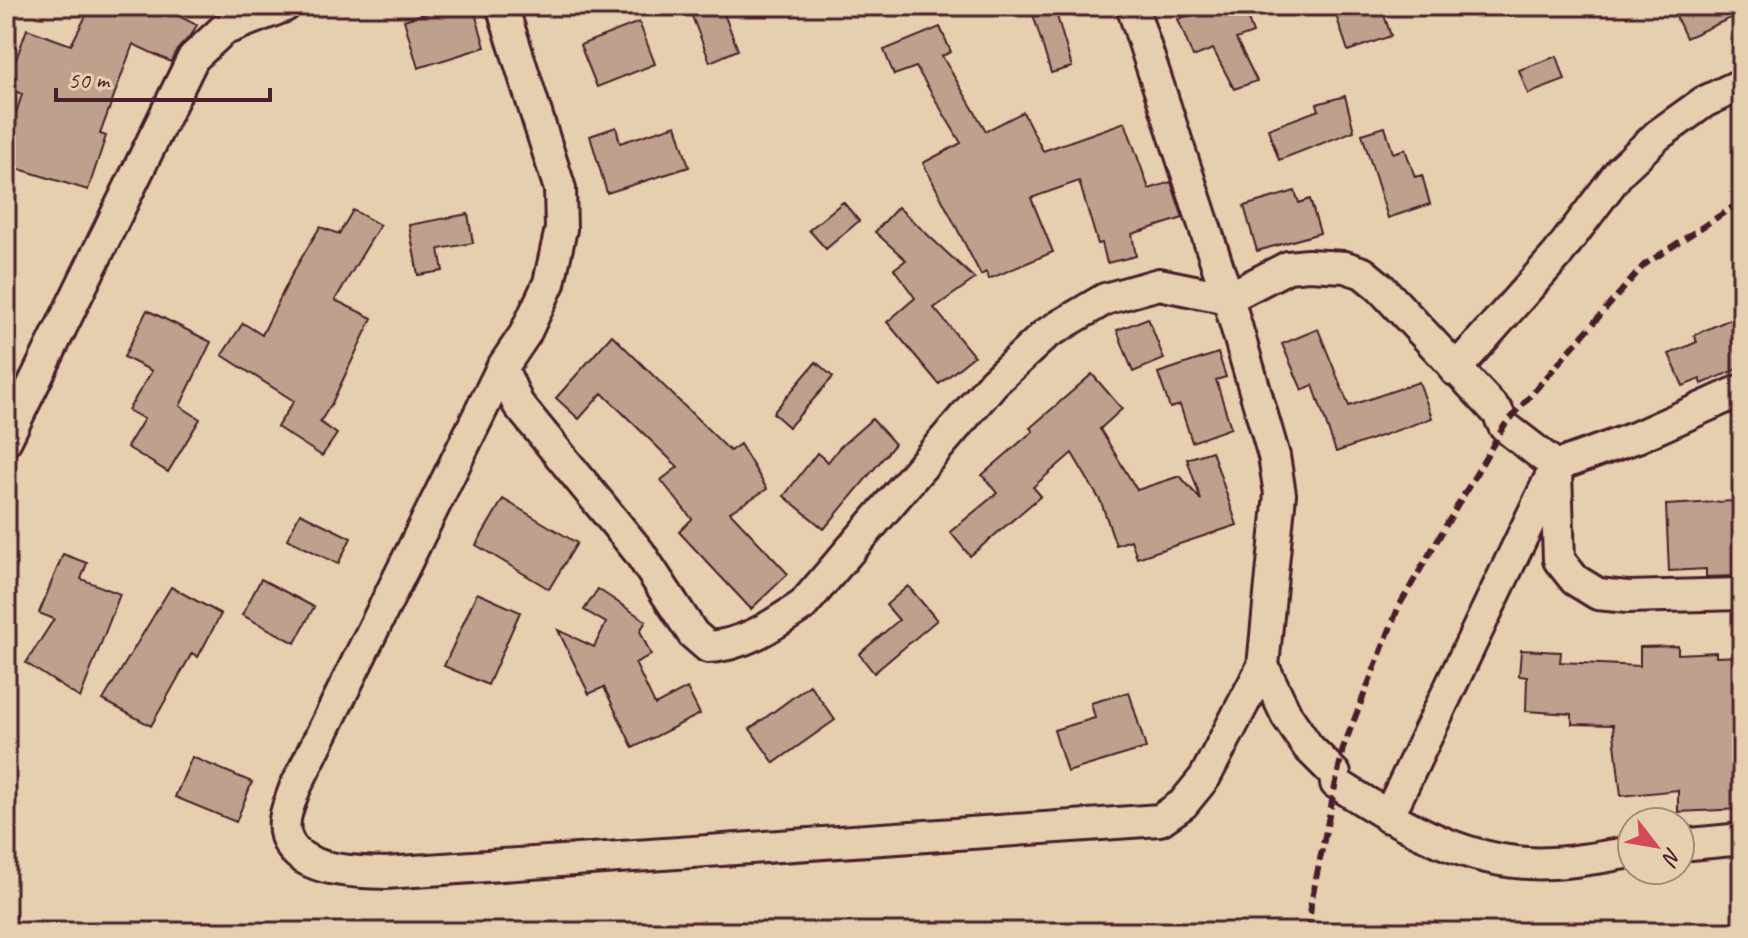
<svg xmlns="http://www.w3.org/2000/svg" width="1748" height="938" font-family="Caveat,sans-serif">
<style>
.building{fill:#bda18d;stroke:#4a1f2b;stroke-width:2}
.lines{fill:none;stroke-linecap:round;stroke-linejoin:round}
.minor-casing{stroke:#4a1f2b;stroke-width:36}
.minor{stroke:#e5cfaf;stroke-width:30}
.rail{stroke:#4a1f2b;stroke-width:6;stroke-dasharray:12 6;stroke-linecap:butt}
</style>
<rect width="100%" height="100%" fill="#e5cfaf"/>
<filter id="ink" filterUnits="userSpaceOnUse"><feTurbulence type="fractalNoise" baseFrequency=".0125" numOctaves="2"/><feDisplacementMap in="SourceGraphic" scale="16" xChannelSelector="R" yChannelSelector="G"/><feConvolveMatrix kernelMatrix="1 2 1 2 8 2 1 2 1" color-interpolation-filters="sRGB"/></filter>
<g filter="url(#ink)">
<!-- building -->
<path class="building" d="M 91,6 L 159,6 L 197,25 L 192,34 L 177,50 L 171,62 L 133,44 L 100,134 L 106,136 L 88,190 L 6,165 L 6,146 L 22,94 L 6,87 L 27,29 L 71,45 Z
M 449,6 L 473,6 L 485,47 L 418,68 L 404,20 Z
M 688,6 L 721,6 L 738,50 L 710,62 Z
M 1047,6 L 1054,6 L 1072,67 L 1051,73 L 1032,11 Z
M 1211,6 L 1243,6 L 1253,33 L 1236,39 L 1257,81 L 1234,89 L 1213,49 L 1193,57 L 1178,19 Z
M 1333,6 L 1381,6 L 1391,36 L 1348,51 Z
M 1671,6 L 1742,6 L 1742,13 L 1686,38 Z
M 639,22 L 655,64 L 597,87 L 580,45 Z
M 940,27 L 951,52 L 942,56 L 986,131 L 1023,112 L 1043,151 L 1125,122 L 1149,189 L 1171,182 L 1183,218 L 1132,234 L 1136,256 L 1107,263 L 1102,243 L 1098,244 L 1079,181 L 1031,198 L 1053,252 L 989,279 L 986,272 L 981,275 L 923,163 L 961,143 L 916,67 L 894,75 L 884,50 Z
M 1557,56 L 1565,80 L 1528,94 L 1519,70 Z
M 1345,96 L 1354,131 L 1279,160 L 1268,129 L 1319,110 L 1317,104 Z
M 676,125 L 689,167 L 607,193 L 590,136 L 616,127 L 620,143 Z
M 1385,127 L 1393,153 L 1405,149 L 1415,177 L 1422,175 L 1430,204 L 1388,218 L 1362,134 Z
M 1295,191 L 1299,203 L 1310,199 L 1320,233 L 1257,251 L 1244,206 Z
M 843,202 L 859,221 L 826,249 L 809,230 Z
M 898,207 L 975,279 L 934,308 L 974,356 L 939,384 L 887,322 L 915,298 L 894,269 L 906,260 L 875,232 Z
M 353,210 L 380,225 L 335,300 L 372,318 L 332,403 L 320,422 L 337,434 L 322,456 L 277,427 L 294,401 L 222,355 L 243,323 L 262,335 L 293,272 L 320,227 L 339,234 Z
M 468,214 L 473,243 L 439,249 L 443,271 L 418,275 L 409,225 Z
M 147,310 L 211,342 L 180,406 L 200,419 L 168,472 L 127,447 L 144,419 L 128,410 L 152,371 L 124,357 Z
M 1742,314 L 1742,367 L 1702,384 L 1700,379 L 1683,386 L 1669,354 L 1697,342 L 1694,335 Z
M 1148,318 L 1164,359 L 1133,372 L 1117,330 Z
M 1318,329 L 1349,406 L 1419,382 L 1432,418 L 1336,452 L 1313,385 L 1302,390 L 1282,344 Z
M 612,335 L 730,451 L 740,444 L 767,489 L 730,512 L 788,574 L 751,609 L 679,532 L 692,519 L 661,480 L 678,467 L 602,393 L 579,419 L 556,398 Z
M 1218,353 L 1226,377 L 1216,380 L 1231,428 L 1192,442 L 1180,405 L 1170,408 L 1158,373 Z
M 816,362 L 833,377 L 789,427 L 773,413 Z
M 1092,374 L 1122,409 L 1100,429 L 1137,490 L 1180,476 L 1201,500 L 1187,459 L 1212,451 L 1237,525 L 1137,558 L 1131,540 L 1116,545 L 1101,502 L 1072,453 L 1033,487 L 1041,496 L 970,556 L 950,532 L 997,493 L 982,475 L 1033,431 L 1030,428 Z
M 872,419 L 895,444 L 824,529 L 784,496 L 817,453 L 828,462 L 839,448 Z
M 503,499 L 577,543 L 549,589 L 476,545 Z
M 1733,501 L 1736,576 L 1706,577 L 1706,569 L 1669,571 L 1666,505 Z
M 300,513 L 351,538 L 338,564 L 287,539 Z
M 63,554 L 87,563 L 81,579 L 120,594 L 80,698 L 26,663 L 54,619 L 39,613 Z
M 261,579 L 314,607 L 295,643 L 242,615 Z
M 908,586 L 937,620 L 874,673 L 859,654 L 899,620 L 886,605 Z
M 171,587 L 221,614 L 198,657 L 192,653 L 151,726 L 103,700 Z
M 598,589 L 646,621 L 640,631 L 651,655 L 635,663 L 655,705 L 687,688 L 700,714 L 633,748 L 604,687 L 589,694 L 558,630 L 594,647 L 606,623 L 584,610 Z
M 477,593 L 520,612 L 488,685 L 444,666 Z
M 1678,646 L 1678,654 L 1716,652 L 1716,657 L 1742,656 L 1742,708 L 1734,708 L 1736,786 L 1742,785 L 1742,809 L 1678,812 L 1678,790 L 1621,796 L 1613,725 L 1572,724 L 1572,714 L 1526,711 L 1527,677 L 1519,676 L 1521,650 L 1561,652 L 1560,662 L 1640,666 L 1640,647 Z
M 810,685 L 835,720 L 774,763 L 750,729 Z
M 1129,692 L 1146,748 L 1067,772 L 1054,730 L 1095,718 L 1091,703 Z
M 192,757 L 252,782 L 236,822 L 175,797 Z"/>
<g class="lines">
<!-- minor casing -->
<g class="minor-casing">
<path id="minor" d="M 502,6 L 560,189 L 561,229 L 549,283 L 525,334 L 502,368 L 295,788 C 290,802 281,820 286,836 C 297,872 355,872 385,873 L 1160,820 L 1183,804 L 1205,777 L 1263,666
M 1132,6 L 1228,298 L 1274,456 L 1280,494 L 1263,666 L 1287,716 L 1308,747 L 1335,774 L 1336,783 C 1401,825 1471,868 1552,863 C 1579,862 1606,856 1632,852
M 502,368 L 518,404 L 639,552 L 693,634 L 708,647 C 745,645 773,625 803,605 L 994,382 L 1046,334 L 1105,299 L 1159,284 L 1228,298 L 1288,267 L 1308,265 L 1345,267 L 1363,273 L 1380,287 L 1498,413 L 1504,426 L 1556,466
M 1455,370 L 1557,255 L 1621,170 L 1658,135 L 1704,102 L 1742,84
M 6,440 L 193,58 L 223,30 L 285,6
M 1556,472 L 1559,560 L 1575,580 L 1598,594 L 1627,597 L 1742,594
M 1388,817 L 1556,466 L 1637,437 L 1742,390
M 1680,845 L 1742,839"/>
</g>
<!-- minor -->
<use href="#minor" class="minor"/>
<!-- rail -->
<path class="rail" d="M 1309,932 L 1311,903 L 1343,748 L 1399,606 L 1504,426 L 1644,265 L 1742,201"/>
</g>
</g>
<!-- margin -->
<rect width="1748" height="938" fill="none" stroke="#e5cfaf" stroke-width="32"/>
<rect x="16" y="16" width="1716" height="906" fill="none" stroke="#4a1f2b" stroke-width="3" filter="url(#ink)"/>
<!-- north arrow -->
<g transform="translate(1656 846) rotate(121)"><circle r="38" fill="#e5cfaf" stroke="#a7897a" stroke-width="2"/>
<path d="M0-6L14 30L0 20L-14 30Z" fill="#d1495b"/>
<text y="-12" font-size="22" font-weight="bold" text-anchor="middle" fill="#4a1f2b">N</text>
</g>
<!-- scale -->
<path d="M56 88v12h214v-12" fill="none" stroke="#4a1f2b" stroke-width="4"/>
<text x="68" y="88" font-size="24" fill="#4a1f2b" stroke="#e5cfaf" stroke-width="6" paint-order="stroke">50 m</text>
</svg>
